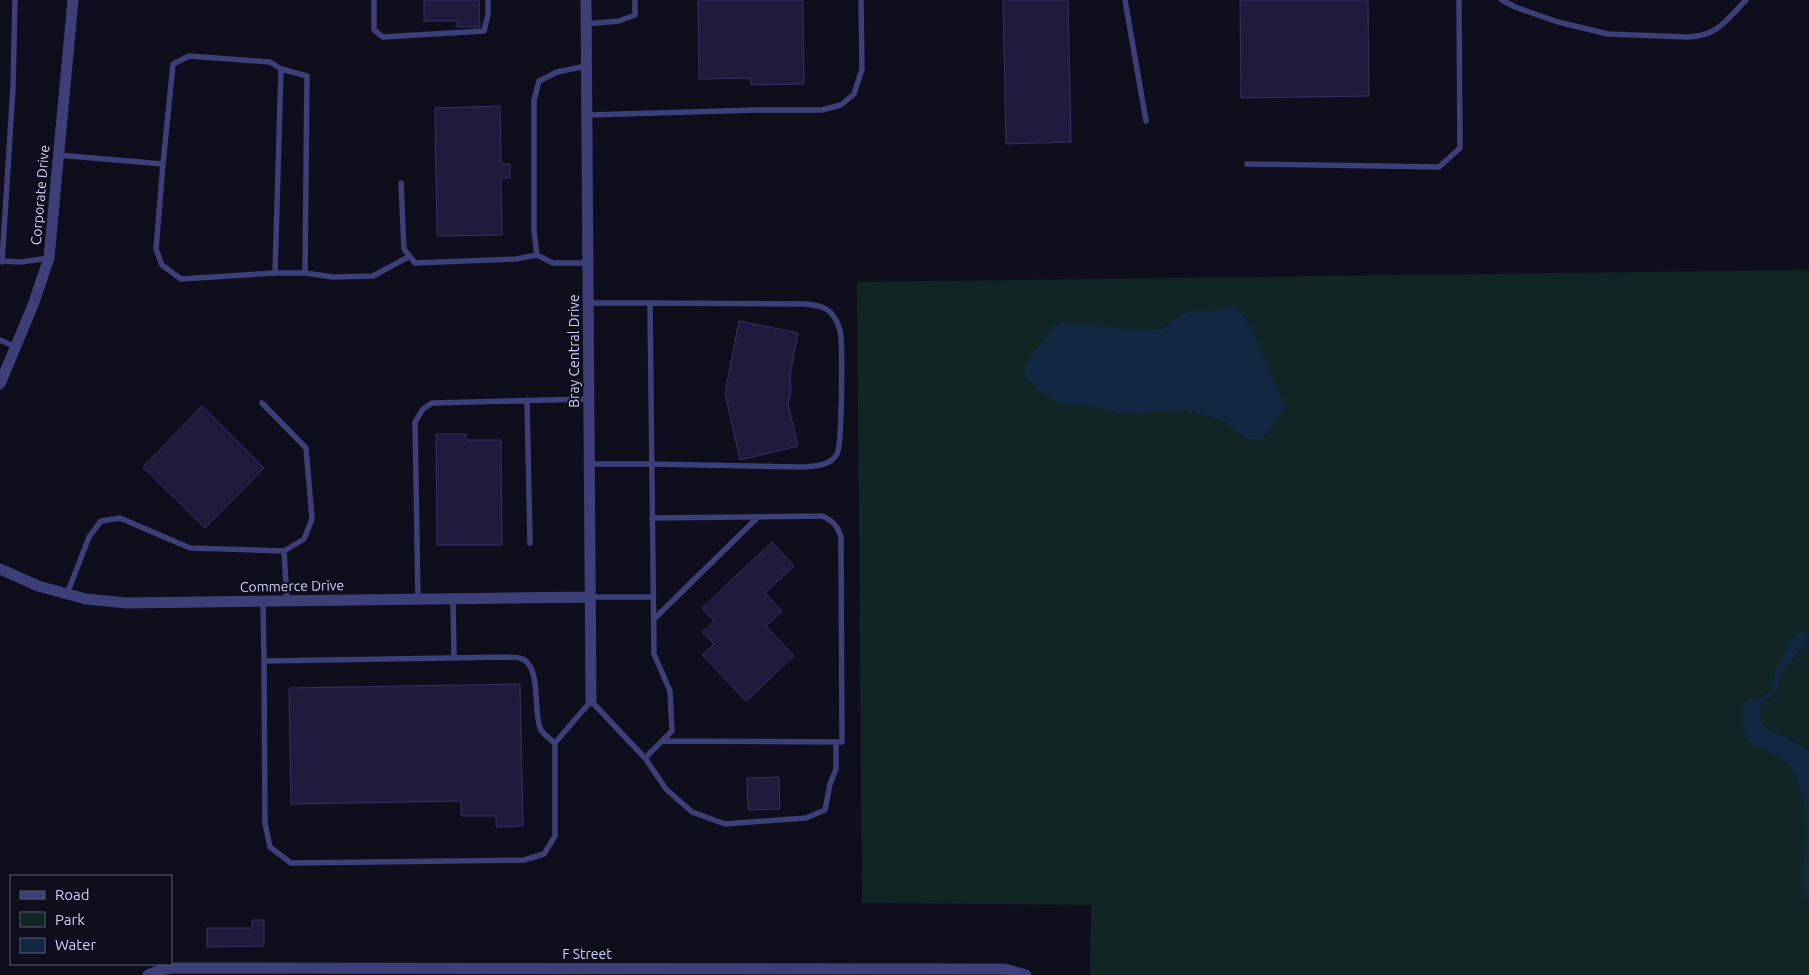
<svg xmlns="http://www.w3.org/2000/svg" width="1809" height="975" font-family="Ubuntu,sans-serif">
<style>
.green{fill:#112624}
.water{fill:#122842}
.building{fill:#201b3c;stroke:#373066}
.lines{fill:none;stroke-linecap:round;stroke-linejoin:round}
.lane{stroke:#3d3f78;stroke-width:5.5}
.street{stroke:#3d3f78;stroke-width:11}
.labels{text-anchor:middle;stroke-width:4;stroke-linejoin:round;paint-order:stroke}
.street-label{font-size:14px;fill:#d0cefb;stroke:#0f0e1d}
</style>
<rect width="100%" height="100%" fill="#0f0e1d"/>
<!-- green -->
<path class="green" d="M 1809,270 L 1809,975 L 1090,975 L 1091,905 L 862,903 L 857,282 Z"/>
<!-- water -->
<path class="water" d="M 1226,308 L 1235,308 L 1250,325 L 1285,407 L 1272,427 L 1261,439 L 1248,439 L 1233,429 L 1224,421 L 1185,410 L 1122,414 L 1100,408 L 1058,402 L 1038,390 L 1025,375 L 1025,364 L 1053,327 L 1061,322 L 1129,329 L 1160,330 L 1182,314 L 1195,311 L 1210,311 Z
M 1801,632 L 1808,634 L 1805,644 L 1785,668 L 1777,689 L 1772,696 L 1762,701 C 1754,730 1769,729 1789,739 C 1796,742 1803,747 1809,752 L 1809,904 C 1807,898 1804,892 1803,886 C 1801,871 1805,855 1806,840 C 1807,818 1804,790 1792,770 C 1775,742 1738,759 1743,712 C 1745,693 1756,702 1767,694 C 1774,689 1773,680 1775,673 C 1779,659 1790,645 1796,633 Z"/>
<!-- building -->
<path class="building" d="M 424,0 L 479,0 L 480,27 L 457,27 L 457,21 L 424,21 Z
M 698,0 L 803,0 L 804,84 L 751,85 L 751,78 L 699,79 Z
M 1003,0 L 1068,0 L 1071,142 L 1006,144 Z
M 1240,0 L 1368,0 L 1369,96 L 1241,98 Z
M 500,106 L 501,164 L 510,164 L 510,178 L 501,178 L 502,235 L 437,236 L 435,108 Z
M 739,321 L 798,333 L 790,375 L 791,392 L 788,404 L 798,446 L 740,460 L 725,393 Z
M 202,406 L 264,468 L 205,528 L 143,467 Z
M 436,434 L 466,434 L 466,440 L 501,440 L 502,545 L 437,545 Z
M 772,542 L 794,566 L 765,593 L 782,611 L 766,626 L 794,656 L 746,701 L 702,655 L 714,644 L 702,632 L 714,621 L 702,608 Z
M 520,684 L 523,826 L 496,827 L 496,816 L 461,816 L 461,801 L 291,804 L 289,688 Z
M 779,777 L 780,809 L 748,810 L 747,778 Z
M 252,920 L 264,920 L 264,946 L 207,947 L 207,928 L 252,928 Z"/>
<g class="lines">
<!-- lane -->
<path class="lane" d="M 374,0 L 374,30 L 383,37 L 484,31 L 488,14 L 488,0
M 1125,0 L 1146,121
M 1502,0 L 1515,7 L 1558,22 L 1608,34 L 1688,37 C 1718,36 1726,20 1746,0
M 586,24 L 619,21 L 635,15 L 635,0
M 586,66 L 557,72 L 539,81 L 534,100 L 534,231 L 537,255 L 553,263 L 588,263
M 588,115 L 756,110 L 822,110 L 841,105 L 854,94 L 862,69 L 861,0
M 58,155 L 163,164 L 173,64 L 189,56 L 270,62 L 281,69 L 275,273 L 181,279 L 162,265 L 156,249 L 163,164
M 1247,164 L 1439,167 L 1460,148 L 1459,0
M 401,183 L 404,249 L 415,263 L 516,259 L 537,255
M 0,261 L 21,262 L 49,258
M 2,262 L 13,88 L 15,0
M 275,273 L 305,273 L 307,76 L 281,69
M 305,273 L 333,277 L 373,276 L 410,256
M 0,340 L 16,347
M 527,400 L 530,543
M 262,403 L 306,448 L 312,519 L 304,539 L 284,551 L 287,601
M 589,464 L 652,464 L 803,467 C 816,466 830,466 837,454 C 842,446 843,343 840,331 C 839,327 837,321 834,317 C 828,306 815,305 804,304 L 650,303
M 652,518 L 822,516 C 833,521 837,525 841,537 L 842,742 L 662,741
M 67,594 L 89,537 L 101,521 L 120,518 L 190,548 L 284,551
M 590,597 L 653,597
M 453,599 L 454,658
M 418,600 L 415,422 L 423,409 L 432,403 L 589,399
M 263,601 L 264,661 L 509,657 C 512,658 517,657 520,658 C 543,665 532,712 541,730 C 544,735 550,739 555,743 L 591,701 L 645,758 L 672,731 L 670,691 L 654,654 L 650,303 L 588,303
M 654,619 L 758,517
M 264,661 L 265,823 L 270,847 L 291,863 L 524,860 L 544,854 L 555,836 L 555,743
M 645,758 L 666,789 L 692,812 L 725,824 L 806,818 L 825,810 L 830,784 L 836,769 L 836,742"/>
<!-- street -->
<path class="street" d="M 586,0 L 591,701
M 0,384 L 33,305 L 49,258 L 73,0
M 0,569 L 38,586 L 86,599 L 127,603 L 590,597
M 148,975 L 161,970 L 171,968 L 1005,969 L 1026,975"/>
</g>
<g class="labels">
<!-- street labels -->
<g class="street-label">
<text transform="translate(40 195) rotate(-85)" y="5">Corporate Drive</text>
<text transform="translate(574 351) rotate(-90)" y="5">Bray Central Drive</text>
<text transform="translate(292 586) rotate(-1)" y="5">Commerce Drive</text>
<text x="587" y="959">F Street</text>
</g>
</g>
<!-- legend -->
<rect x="10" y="875" width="162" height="90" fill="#0f0e1d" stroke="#5c5b76"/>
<rect x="20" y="891" width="25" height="8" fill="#3d3f78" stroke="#5c5b76"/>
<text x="55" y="900" font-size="15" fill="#d0cefb">Road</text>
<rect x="20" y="912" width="25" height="15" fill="#112624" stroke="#5c5b76"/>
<text x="55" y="925" font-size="15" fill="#d0cefb">Park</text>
<rect x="20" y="938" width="25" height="15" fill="#122842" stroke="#5c5b76"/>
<text x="55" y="950" font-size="15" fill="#d0cefb">Water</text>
</svg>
